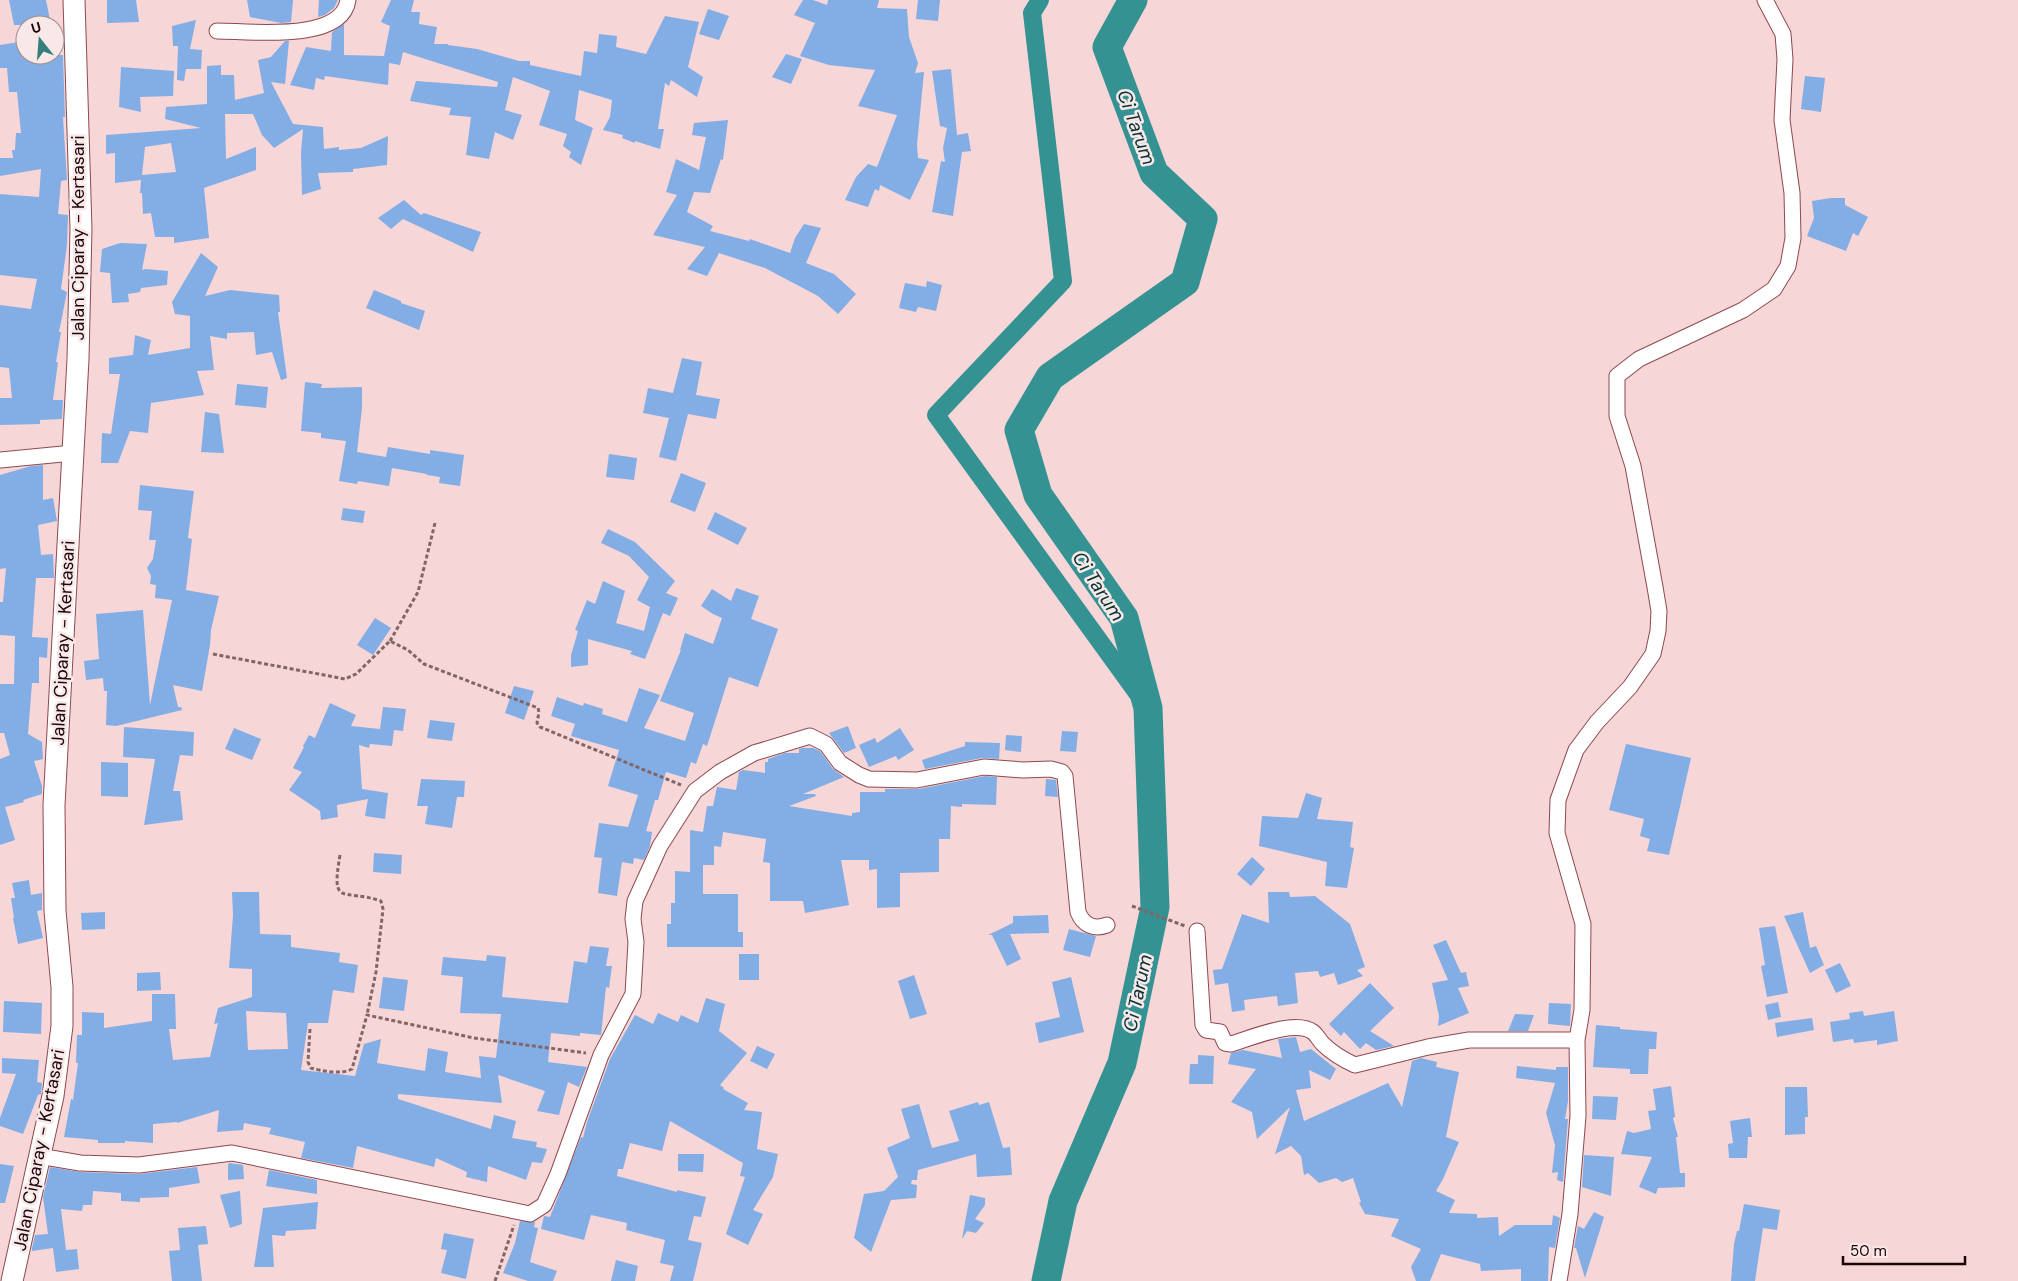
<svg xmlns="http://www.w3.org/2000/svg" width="2018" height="1281" font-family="'DM Sans',sans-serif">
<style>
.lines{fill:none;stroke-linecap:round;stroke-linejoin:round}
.canal{stroke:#349293;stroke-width:18}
.river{stroke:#349293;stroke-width:29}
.building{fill:#83ade5;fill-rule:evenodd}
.minor-casing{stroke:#8e494f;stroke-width:17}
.secondary-casing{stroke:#8e494f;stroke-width:23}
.path{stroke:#826667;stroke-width:3;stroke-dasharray:4 2.5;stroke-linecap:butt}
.minor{stroke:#fff;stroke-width:15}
.secondary{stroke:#fff;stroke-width:21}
.labels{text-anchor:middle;stroke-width:5;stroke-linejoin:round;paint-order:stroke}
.street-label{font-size:18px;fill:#1d0406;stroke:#f9e8e8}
.water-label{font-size:19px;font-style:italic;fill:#033132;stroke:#f9e8e8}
</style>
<rect width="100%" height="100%" fill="#f7d6d7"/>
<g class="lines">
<!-- canal -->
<path class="canal" d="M 1040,0 L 1032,13 L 1063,281 L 936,415 L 1148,708"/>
<!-- river -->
<path class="river" d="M 1046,1281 L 1063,1201 L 1122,1063 L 1155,907 L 1148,708 L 1124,618 L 1038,495 L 1019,430 L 1050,377 L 1185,282 L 1203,219 L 1154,173 L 1107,47 L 1133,0"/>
</g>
<!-- building -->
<path class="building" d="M 9,0 L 46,0 L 51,25 L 14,25 Z
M 107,0 L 136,0 L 139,22 L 107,23 Z
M 247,0 L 293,0 L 291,22 L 281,23 L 250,17 Z
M 319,0 L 338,0 L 334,8 L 325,15 L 318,17 Z
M 391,0 L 414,0 L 411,12 L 420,12 L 419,24 L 437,27 L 434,44 L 448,44 L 448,45 L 477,49 L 519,61 L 530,61 L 530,65 L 581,76 L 584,51 L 597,53 L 599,34 L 617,36 L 616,47 L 646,54 L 665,16 L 699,22 L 688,67 L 703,77 L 697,97 L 671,80 L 669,86 L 665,83 L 658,129 L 664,129 L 660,149 L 635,141 L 635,143 L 622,138 L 623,135 L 603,130 L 610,117 L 612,100 L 579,90 L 575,120 L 593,128 L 581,165 L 569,157 L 571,152 L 563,146 L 567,134 L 539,125 L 550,91 L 513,77 L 505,110 L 522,115 L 513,140 L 495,132 L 489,159 L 466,155 L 471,117 L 449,115 L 451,108 L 410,101 L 416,81 L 497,87 L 498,82 L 403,52 L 400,65 L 389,63 L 388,85 L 325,76 L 324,80 L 316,78 L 314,90 L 290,85 L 306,47 L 331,51 L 332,32 L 344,24 L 344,55 L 384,56 L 390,26 L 381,22 Z
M 803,0 L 813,0 L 827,5 L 828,0 L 879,0 L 877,8 L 907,9 L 909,37 L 918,63 L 915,73 L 924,72 L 917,145 L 918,158 L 929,160 L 910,200 L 880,185 L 879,191 L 875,189 L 868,207 L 845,200 L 856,177 L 868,164 L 877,167 L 897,115 L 858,106 L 875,70 L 829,65 L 800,56 L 815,23 L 794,15 Z
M 918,0 L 940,0 L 938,21 L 916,19 Z
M 708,9 L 729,16 L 719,40 L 699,34 Z
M 196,20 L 190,49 L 202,50 L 201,69 L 186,69 L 184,81 L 177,80 L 178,46 L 173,46 L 172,26 Z
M 25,41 L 25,55 L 63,55 L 65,117 L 63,117 L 67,180 L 61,181 L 58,214 L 68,215 L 67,245 L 61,289 L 67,292 L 59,332 L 61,332 L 56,362 L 58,362 L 53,400 L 63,400 L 62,419 L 40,420 L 40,424 L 0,425 L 0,398 L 12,398 L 9,368 L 0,367 L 0,305 L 31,309 L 37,279 L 0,275 L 0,194 L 39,197 L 41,169 L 0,176 L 0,158 L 13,158 L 12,150 L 15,150 L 16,133 L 21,133 L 17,92 L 9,92 L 7,68 L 0,68 L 0,45 Z
M 285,41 L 289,41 L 285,84 L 271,82 L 293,124 L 323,127 L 324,149 L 339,147 L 339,150 L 361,148 L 388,136 L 387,165 L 353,169 L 353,172 L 318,173 L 321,189 L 302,195 L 301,152 L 303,129 L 274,148 L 262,135 L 253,114 L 225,114 L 226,159 L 256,147 L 256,170 L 204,188 L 209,238 L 174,243 L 174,237 L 155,237 L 151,213 L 143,214 L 142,193 L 140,193 L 141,180 L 115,183 L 115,153 L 106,154 L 106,135 L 201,128 L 165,119 L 166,107 L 207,104 L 207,66 L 221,65 L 221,75 L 234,75 L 235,100 L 264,93 L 258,60 L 271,57 ZM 171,143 L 176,172 L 142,175 L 145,147 Z
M 786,54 L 802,59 L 791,84 L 772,77 Z
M 121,67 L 174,71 L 173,96 L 140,97 L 141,112 L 119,107 Z
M 951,69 L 957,135 L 968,133 L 971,151 L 962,152 L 953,216 L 932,212 L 941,161 L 945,162 L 943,148 L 947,128 L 940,126 L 932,71 Z
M 1805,76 L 1825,78 L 1821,112 L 1801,109 Z
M 728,120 L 723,160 L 721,159 L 710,193 L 694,192 L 687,212 L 713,226 L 710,231 L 749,241 L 750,239 L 790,253 L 795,238 L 804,224 L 821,228 L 806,263 L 834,274 L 856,294 L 838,314 L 818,296 L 765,268 L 719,253 L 707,276 L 687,269 L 705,247 L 653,235 L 677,195 L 666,192 L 676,159 L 699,170 L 706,137 L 692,135 L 694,123 Z
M 1831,198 L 1845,198 L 1845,205 L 1868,217 L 1858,236 L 1853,233 L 1846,251 L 1807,236 L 1814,218 L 1812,201 Z
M 404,200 L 421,215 L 424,213 L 481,232 L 473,252 L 403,219 L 391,229 L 378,218 Z
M 120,243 L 147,244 L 142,270 L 145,269 L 168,271 L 167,285 L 141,288 L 140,292 L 128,294 L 129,302 L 112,303 L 110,273 L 100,272 L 102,249 Z
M 201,253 L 218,267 L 205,296 L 230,290 L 279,295 L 280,312 L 278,312 L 287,378 L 281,380 L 272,352 L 256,355 L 254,332 L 227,333 L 227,339 L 210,336 L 214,370 L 197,371 L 204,395 L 151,403 L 148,433 L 130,431 L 118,463 L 101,463 L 102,433 L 111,434 L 120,374 L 109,374 L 109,358 L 133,355 L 135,335 L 151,340 L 148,355 L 190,348 L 190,316 L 175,314 L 172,302 Z
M 927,281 L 942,285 L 936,311 L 918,307 L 916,312 L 899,308 L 905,283 L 926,287 Z
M 374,290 L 401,301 L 401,303 L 425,311 L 419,330 L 366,308 Z
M 682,358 L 702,362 L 696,395 L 720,399 L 716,419 L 688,414 L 676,461 L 659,457 L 669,418 L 643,413 L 648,388 L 673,393 Z
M 305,382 L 322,384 L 321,388 L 362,387 L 362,408 L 357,452 L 386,457 L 388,447 L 430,454 L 430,450 L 464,455 L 460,486 L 439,483 L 440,477 L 427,475 L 427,474 L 392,468 L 389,486 L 358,481 L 357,484 L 339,481 L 346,441 L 321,438 L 321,433 L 301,431 Z
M 237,384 L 268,387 L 266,408 L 235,405 Z
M 205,412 L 219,414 L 224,453 L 201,452 Z
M 609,454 L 637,458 L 634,480 L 606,477 Z
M 43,465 L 43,500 L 53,498 L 57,521 L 38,525 L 41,555 L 53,554 L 54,578 L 36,578 L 32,637 L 48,638 L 47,658 L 39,657 L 39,683 L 32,683 L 28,734 L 42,742 L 43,759 L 34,761 L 42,786 L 42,794 L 23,800 L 24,802 L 5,807 L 15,840 L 0,845 L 0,759 L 10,755 L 4,733 L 0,733 L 0,684 L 14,684 L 15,636 L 0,635 L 0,602 L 3,602 L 6,568 L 0,569 L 0,475 L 31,466 Z
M 681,473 L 706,483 L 695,512 L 670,502 Z
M 140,485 L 194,491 L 188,538 L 192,539 L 186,590 L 219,596 L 211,630 L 210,645 L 202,691 L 173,685 L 178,707 L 181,707 L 182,710 L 116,726 L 106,725 L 107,691 L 104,691 L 103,678 L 86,680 L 84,661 L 99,659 L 96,614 L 143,610 L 150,705 L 172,600 L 155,598 L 156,585 L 150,584 L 151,576 L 147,568 L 153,559 L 156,540 L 149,540 L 152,511 L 138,510 Z
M 343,508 L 365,511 L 363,523 L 341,520 Z
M 715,512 L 747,528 L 738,545 L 707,529 Z
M 608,529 L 635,542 L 675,581 L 666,593 L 678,598 L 670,616 L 663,613 L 645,659 L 630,654 L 632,651 L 588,639 L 588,665 L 571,667 L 571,655 L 578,631 L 575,630 L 587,600 L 595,604 L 603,581 L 625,591 L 616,623 L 644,631 L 650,607 L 637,600 L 649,577 L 629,556 L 601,543 Z
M 736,588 L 759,596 L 751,619 L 778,629 L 758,687 L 729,677 L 707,746 L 703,744 L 696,764 L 691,762 L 686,778 L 666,772 L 658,800 L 655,800 L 646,831 L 652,832 L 650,846 L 644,860 L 634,858 L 633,864 L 622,862 L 617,896 L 598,893 L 602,858 L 594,857 L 599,823 L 628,827 L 638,795 L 608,786 L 619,750 L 571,736 L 575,724 L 551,716 L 557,697 L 583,706 L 584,703 L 603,709 L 602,714 L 627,722 L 639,688 L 660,695 L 644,728 L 685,741 L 694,713 L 660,701 L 681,650 L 680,650 L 685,633 L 713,644 L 722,618 L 713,614 L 701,606 L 712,589 L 731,601 Z
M 375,618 L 391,628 L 373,655 L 357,645 Z
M 514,686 L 534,691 L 524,720 L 505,713 Z
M 330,703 L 356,715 L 351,726 L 380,729 L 383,707 L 406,709 L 403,731 L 394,730 L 392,746 L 370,744 L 369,748 L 359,745 L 362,789 L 388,793 L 385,819 L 365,816 L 368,799 L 337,805 L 338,817 L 321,820 L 320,811 L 289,790 L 302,772 L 293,768 L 304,747 L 303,746 L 309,735 L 315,738 Z
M 430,720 L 455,723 L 452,741 L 427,738 Z
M 848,726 L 856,748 L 844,753 L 829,733 Z
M 124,727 L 194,732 L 193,756 L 180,755 L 173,791 L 180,791 L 183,820 L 144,825 L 155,759 L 123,757 Z
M 234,728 L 261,739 L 252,760 L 225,749 Z
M 900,728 L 914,750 L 898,760 L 896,756 L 869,767 L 859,745 L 875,738 L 877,743 Z
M 1062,731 L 1078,732 L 1076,752 L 1060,751 Z
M 1006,735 L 1022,736 L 1021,752 L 1005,750 Z
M 965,742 L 1000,743 L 999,759 L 982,758 L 925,769 L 922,760 L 965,746 Z
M 1626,744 L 1691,758 L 1669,855 L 1647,851 L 1650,839 L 1640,836 L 1644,819 L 1609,810 Z
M 802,748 L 813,748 L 820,751 L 833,769 L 844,777 L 803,794 L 815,794 L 816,796 L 789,806 L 852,816 L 852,813 L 860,812 L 860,792 L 885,792 L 885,789 L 919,789 L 985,776 L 997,777 L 996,805 L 962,804 L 962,807 L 951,806 L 950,839 L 939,839 L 939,872 L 900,873 L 900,907 L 877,908 L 877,869 L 869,870 L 869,860 L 841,860 L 849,905 L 805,913 L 803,901 L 770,901 L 770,863 L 763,862 L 766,839 L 723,832 L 721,847 L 714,846 L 714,865 L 703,865 L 703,894 L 738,894 L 738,932 L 743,932 L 743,947 L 667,947 L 667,924 L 671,924 L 671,903 L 675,903 L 675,871 L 690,872 L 690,830 L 703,832 L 707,806 L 713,806 L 717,787 L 736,790 L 739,772 L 743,770 L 765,773 L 765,762 L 768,762 L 768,759 L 785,753 L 799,753 L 799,749 Z
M 101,762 L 128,763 L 128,797 L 101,796 Z
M 421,779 L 465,781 L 464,797 L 457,797 L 452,828 L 425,824 L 428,806 L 417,806 Z
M 1046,779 L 1056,780 L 1058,797 L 1045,796 Z
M 1306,793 L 1322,798 L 1317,819 L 1353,822 L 1350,847 L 1354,848 L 1347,888 L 1325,886 L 1327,862 L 1259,846 L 1262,816 L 1298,818 Z
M 374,853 L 402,855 L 401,874 L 373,872 Z
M 1252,857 L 1265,869 L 1251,886 L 1237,874 Z
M 29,880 L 31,895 L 42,893 L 42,910 L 37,911 L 43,938 L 18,944 L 13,918 L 14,918 L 11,898 L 15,898 L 12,883 Z
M 232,892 L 259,892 L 260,934 L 291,935 L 291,947 L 340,953 L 339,962 L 358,965 L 354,993 L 333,990 L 328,1023 L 308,1023 L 301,1070 L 355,1076 L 364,1044 L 381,1039 L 377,1063 L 425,1071 L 428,1048 L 448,1052 L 445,1072 L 481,1078 L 479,1056 L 496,1058 L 501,1014 L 460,1013 L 463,977 L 441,975 L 443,957 L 486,961 L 487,955 L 506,957 L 502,997 L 568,1003 L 574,961 L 587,963 L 590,946 L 609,948 L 606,966 L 612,966 L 609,988 L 606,987 L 601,1035 L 580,1033 L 580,1036 L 551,1033 L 548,1062 L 587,1067 L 579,1087 L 568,1082 L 559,1115 L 537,1111 L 545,1091 L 498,1075 L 502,1103 L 398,1094 L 398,1099 L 491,1129 L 494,1115 L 516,1121 L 512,1138 L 537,1142 L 536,1147 L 547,1149 L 542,1163 L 532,1162 L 526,1180 L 488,1166 L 487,1182 L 466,1177 L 467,1172 L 436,1158 L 434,1167 L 357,1146 L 353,1168 L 301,1158 L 305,1142 L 269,1134 L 271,1128 L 244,1123 L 243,1130 L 217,1132 L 219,1110 L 177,1123 L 177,1122 L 153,1124 L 153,1143 L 125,1141 L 125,1143 L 98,1143 L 98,1140 L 64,1137 L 71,1099 L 73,1100 L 78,1063 L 76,1063 L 77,1035 L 82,1035 L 82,1012 L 104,1013 L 104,1028 L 152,1021 L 152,994 L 175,994 L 176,1029 L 169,1029 L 173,1060 L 210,1057 L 218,1023 L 214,1024 L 218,1008 L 252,997 L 252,969 L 229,968 L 233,915 ZM 246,1011 L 286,1013 L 288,1049 L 248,1050 Z
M 1268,892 L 1289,892 L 1290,897 L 1315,896 L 1350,924 L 1365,967 L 1357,970 L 1363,976 L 1338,985 L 1334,973 L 1320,977 L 1318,971 L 1295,973 L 1298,1003 L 1278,1006 L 1277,996 L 1244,1000 L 1245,1010 L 1232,1012 L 1228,983 L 1215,985 L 1213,970 L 1222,969 L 1242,914 L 1269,923 Z
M 105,912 L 105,929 L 82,930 L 81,913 Z
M 1803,912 L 1810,948 L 1816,946 L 1824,965 L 1810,973 L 1784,916 Z
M 1048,915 L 1049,933 L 1010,934 L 1021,959 L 1007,966 L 992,935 L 988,935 L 1013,923 L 1013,916 Z
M 1775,926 L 1788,993 L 1767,997 L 1761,966 L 1765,965 L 1759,928 Z
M 1069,929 L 1096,936 L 1090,957 L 1063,950 Z
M 1446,940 L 1461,973 L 1466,972 L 1469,986 L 1458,988 L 1469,1013 L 1438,1026 L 1439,1016 L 1432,983 L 1448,980 L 1433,945 Z
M 739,954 L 759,954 L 759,980 L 739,980 Z
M 1840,963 L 1851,986 L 1836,993 L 1825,970 Z
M 160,972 L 161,990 L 137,991 L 137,973 Z
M 914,975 L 927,1014 L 910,1019 L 898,981 Z
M 383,977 L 408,980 L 404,1011 L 379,1008 Z
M 1071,977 L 1084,1032 L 1039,1043 L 1035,1023 L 1060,1017 L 1052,982 Z
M 1370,983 L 1394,1008 L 1370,1031 L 1394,1046 L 1376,1050 L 1366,1043 L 1360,1049 L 1344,1032 L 1341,1036 L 1329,1024 Z
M 706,998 L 725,1004 L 719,1031 L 747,1053 L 720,1085 L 724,1088 L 723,1089 L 748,1103 L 744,1110 L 762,1112 L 757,1149 L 778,1154 L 773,1177 L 753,1210 L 763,1214 L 748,1245 L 726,1234 L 745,1177 L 740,1176 L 743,1163 L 670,1121 L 662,1151 L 630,1143 L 623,1169 L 618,1169 L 617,1176 L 677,1192 L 677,1190 L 706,1197 L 701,1217 L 694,1216 L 688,1240 L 702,1243 L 693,1281 L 670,1281 L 674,1266 L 660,1263 L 665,1240 L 626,1230 L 627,1223 L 591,1215 L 584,1240 L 541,1229 L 544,1216 L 550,1217 L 581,1137 L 583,1138 L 587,1122 L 610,1059 L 635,1015 L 653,1024 L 658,1013 L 678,1022 L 681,1015 L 698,1023 Z
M 4,1001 L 42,1003 L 41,1034 L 3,1032 Z
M 1778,1002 L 1781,1017 L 1768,1020 L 1765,1005 Z
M 1549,1003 L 1571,1004 L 1570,1026 L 1548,1024 Z
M 1863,1011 L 1864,1016 L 1894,1011 L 1898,1041 L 1877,1045 L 1877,1040 L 1854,1043 L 1853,1039 L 1833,1042 L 1830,1022 L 1850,1019 L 1849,1013 Z
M 1515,1014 L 1534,1015 L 1528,1031 L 1508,1031 Z
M 1812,1018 L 1814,1030 L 1777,1037 L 1775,1023 Z
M 1596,1025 L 1620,1027 L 1620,1029 L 1657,1032 L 1656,1049 L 1649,1049 L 1648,1074 L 1630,1074 L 1630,1069 L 1593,1067 Z
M 1296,1037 L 1300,1052 L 1311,1049 L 1336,1069 L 1330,1080 L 1309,1070 L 1311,1088 L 1296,1090 L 1304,1121 L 1388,1083 L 1402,1107 L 1412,1061 L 1421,1058 L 1437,1062 L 1436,1067 L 1459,1072 L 1446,1137 L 1459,1142 L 1443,1179 L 1436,1191 L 1455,1200 L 1449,1213 L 1477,1214 L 1477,1218 L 1498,1217 L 1499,1236 L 1515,1225 L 1552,1225 L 1553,1215 L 1560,1218 L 1555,1248 L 1549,1247 L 1548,1281 L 1521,1281 L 1521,1269 L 1481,1271 L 1480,1264 L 1441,1254 L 1430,1281 L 1416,1281 L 1411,1267 L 1421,1249 L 1391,1236 L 1399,1219 L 1365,1214 L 1359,1203 L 1361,1202 L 1353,1178 L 1342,1182 L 1336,1178 L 1319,1183 L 1308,1173 L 1304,1175 L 1301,1156 L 1291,1146 L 1275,1154 L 1290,1107 L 1257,1139 L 1252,1112 L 1231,1102 L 1256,1069 L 1228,1064 L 1231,1053 L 1243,1050 L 1282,1058 L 1278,1039 Z
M 757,1046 L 775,1054 L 767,1069 L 750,1061 Z
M 1198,1055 L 1214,1056 L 1213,1084 L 1189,1084 L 1190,1064 L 1198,1064 Z
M 2,1058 L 39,1060 L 37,1082 L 42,1083 L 41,1094 L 38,1095 L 23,1134 L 0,1126 L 0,1118 L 16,1074 L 2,1073 Z
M 1517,1066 L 1556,1070 L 1556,1067 L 1568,1067 L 1568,1101 L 1565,1119 L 1568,1119 L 1563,1182 L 1557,1180 L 1558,1172 L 1552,1173 L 1555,1145 L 1546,1113 L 1555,1083 L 1516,1078 Z
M 1671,1086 L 1675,1117 L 1673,1118 L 1678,1137 L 1676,1137 L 1680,1173 L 1685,1173 L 1685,1187 L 1658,1188 L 1656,1194 L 1639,1187 L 1652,1157 L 1621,1154 L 1627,1131 L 1634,1133 L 1651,1129 L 1648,1111 L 1656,1110 L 1653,1089 Z
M 1785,1087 L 1807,1087 L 1808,1117 L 1805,1117 L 1805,1134 L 1785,1135 Z
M 1593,1096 L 1618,1097 L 1616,1120 L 1592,1119 Z
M 978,1102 L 979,1105 L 989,1102 L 1003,1148 L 1010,1147 L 1012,1175 L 977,1177 L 976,1154 L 918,1170 L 917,1180 L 912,1180 L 911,1184 L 917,1185 L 916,1198 L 891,1200 L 871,1252 L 854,1238 L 864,1194 L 884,1191 L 898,1177 L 887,1148 L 910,1138 L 901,1109 L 919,1104 L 932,1148 L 959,1141 L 949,1111 Z
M 1750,1118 L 1752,1137 L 1748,1137 L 1747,1158 L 1729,1158 L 1728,1144 L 1733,1143 L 1730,1121 Z
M 678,1154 L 704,1154 L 703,1172 L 678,1171 Z
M 1584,1155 L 1614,1157 L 1611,1196 L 1582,1187 Z
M 229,1163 L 243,1165 L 244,1179 L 228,1180 L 228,1165 Z
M 0,1164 L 14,1166 L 5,1203 L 0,1203 Z
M 50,1167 L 80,1172 L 139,1174 L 197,1167 L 200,1183 L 169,1188 L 169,1197 L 140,1198 L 140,1202 L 121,1201 L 121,1193 L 93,1191 L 92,1205 L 83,1205 L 82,1211 L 61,1209 L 66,1250 L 77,1249 L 79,1269 L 56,1272 L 53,1248 L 32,1251 L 32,1248 L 35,1235 L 48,1234 L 43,1197 Z
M 269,1170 L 317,1180 L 317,1194 L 266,1186 Z
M 240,1191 L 242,1224 L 230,1228 L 220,1195 Z
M 970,1195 L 985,1198 L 985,1205 L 975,1219 L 984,1223 L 976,1233 L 967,1231 L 962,1239 Z
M 318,1202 L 316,1229 L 286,1231 L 285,1236 L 272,1235 L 274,1267 L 254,1267 L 263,1208 Z
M 1744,1204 L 1780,1210 L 1777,1230 L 1763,1228 L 1755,1281 L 1731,1281 L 1734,1244 L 1737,1231 L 1739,1231 Z
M 1594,1212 L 1604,1217 L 1585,1278 L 1576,1248 L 1574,1248 L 1578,1226 L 1584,1229 Z
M 520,1221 L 535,1222 L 534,1227 L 538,1228 L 530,1262 L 557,1271 L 553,1281 L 528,1281 L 503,1273 L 515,1243 Z
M 206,1226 L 208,1244 L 198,1245 L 202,1281 L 172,1281 L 169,1251 L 180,1250 L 178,1228 Z
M 444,1233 L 474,1239 L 466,1279 L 441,1273 L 447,1250 L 441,1249 Z
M 616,1260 L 638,1266 L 635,1281 L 611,1281 Z"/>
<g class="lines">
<!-- minor casing -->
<g class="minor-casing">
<path id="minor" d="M 217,31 C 249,31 342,43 348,0
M 0,460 L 73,453
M 1197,931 L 1203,1025 L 1206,1030 L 1220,1032 L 1225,1043 L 1231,1044 C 1251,1038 1295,1019 1313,1032 C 1317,1035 1319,1040 1323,1044 C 1332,1053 1344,1060 1355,1065 L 1428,1047 L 1469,1040 L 1577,1040
M 39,1156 L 80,1163 L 139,1165 L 232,1153 L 530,1214 L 544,1205 L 558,1174 L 601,1055 L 633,994 L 636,942 L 633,919 L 635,901 L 660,846 L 695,791 L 720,772 L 754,753 L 810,736 L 826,744 L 840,763 L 859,775 L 869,779 L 917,780 L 984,767 L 1023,770 L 1051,769 L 1062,772 L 1065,776 L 1078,912 C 1083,925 1094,930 1107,925
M 1559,1281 L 1570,1214 L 1578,1116 L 1577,1040 L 1582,1010 L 1583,924 L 1557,833 L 1558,800 L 1576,750 L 1597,722 L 1630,687 L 1653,654 L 1658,631 L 1659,611 L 1655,587 L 1633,466 L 1617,416 L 1617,376 L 1639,359 L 1743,310 L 1774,289 L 1788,266 L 1793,238 L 1792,193 L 1782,120 L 1785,59 L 1783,34 L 1765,0"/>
</g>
<!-- secondary casing -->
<g class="secondary-casing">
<path id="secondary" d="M 12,1281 L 53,1096 L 62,1026 L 62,987 L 55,911 L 54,805 L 78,359 L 81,229 L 74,0"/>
</g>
<!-- path -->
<path class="path" d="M 390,641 L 418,592 L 435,523
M 213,654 L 345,679 L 356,674 L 390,641 L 408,650 L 424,664 L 538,708 L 539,712 L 537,723 L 540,727 L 681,785
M 340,855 C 331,908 342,888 381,901 L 383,909 L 376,972 L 367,1015
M 1132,906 L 1185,926
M 310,1029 L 308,1062 L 311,1068 C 322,1071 341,1075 352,1069 L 367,1015 L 474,1038 L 586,1053
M 495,1281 L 514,1225"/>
<!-- minor -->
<use href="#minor" class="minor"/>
<!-- secondary -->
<use href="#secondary" class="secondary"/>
</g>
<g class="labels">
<!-- street labels -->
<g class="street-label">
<text transform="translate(78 238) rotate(-90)" y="6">Jalan Ciparay - Kertasari</text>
<text transform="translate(63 643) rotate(-87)" y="6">Jalan Ciparay - Kertasari</text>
<text transform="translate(39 1150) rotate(-79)" y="6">Jalan Ciparay - Kertasari</text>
</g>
<!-- water labels -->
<g class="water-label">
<text transform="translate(1137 127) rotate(70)" y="7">Ci Tarum</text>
<text transform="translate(1099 586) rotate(57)" y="7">Ci Tarum</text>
<text transform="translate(1137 993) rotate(-78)" y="7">Ci Tarum</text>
</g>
</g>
<!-- north arrow -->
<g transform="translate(40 40) rotate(343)"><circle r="24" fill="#f9e8e8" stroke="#a18d8e"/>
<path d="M0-4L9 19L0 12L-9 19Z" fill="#357e7e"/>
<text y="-8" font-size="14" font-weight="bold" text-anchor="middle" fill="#1d0406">U</text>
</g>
<!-- scale -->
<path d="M1843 1256v8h122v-8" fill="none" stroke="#1d0406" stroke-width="2.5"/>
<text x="1850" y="1256" font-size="15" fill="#1d0406" stroke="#f9e8e8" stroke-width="4" paint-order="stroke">50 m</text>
</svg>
